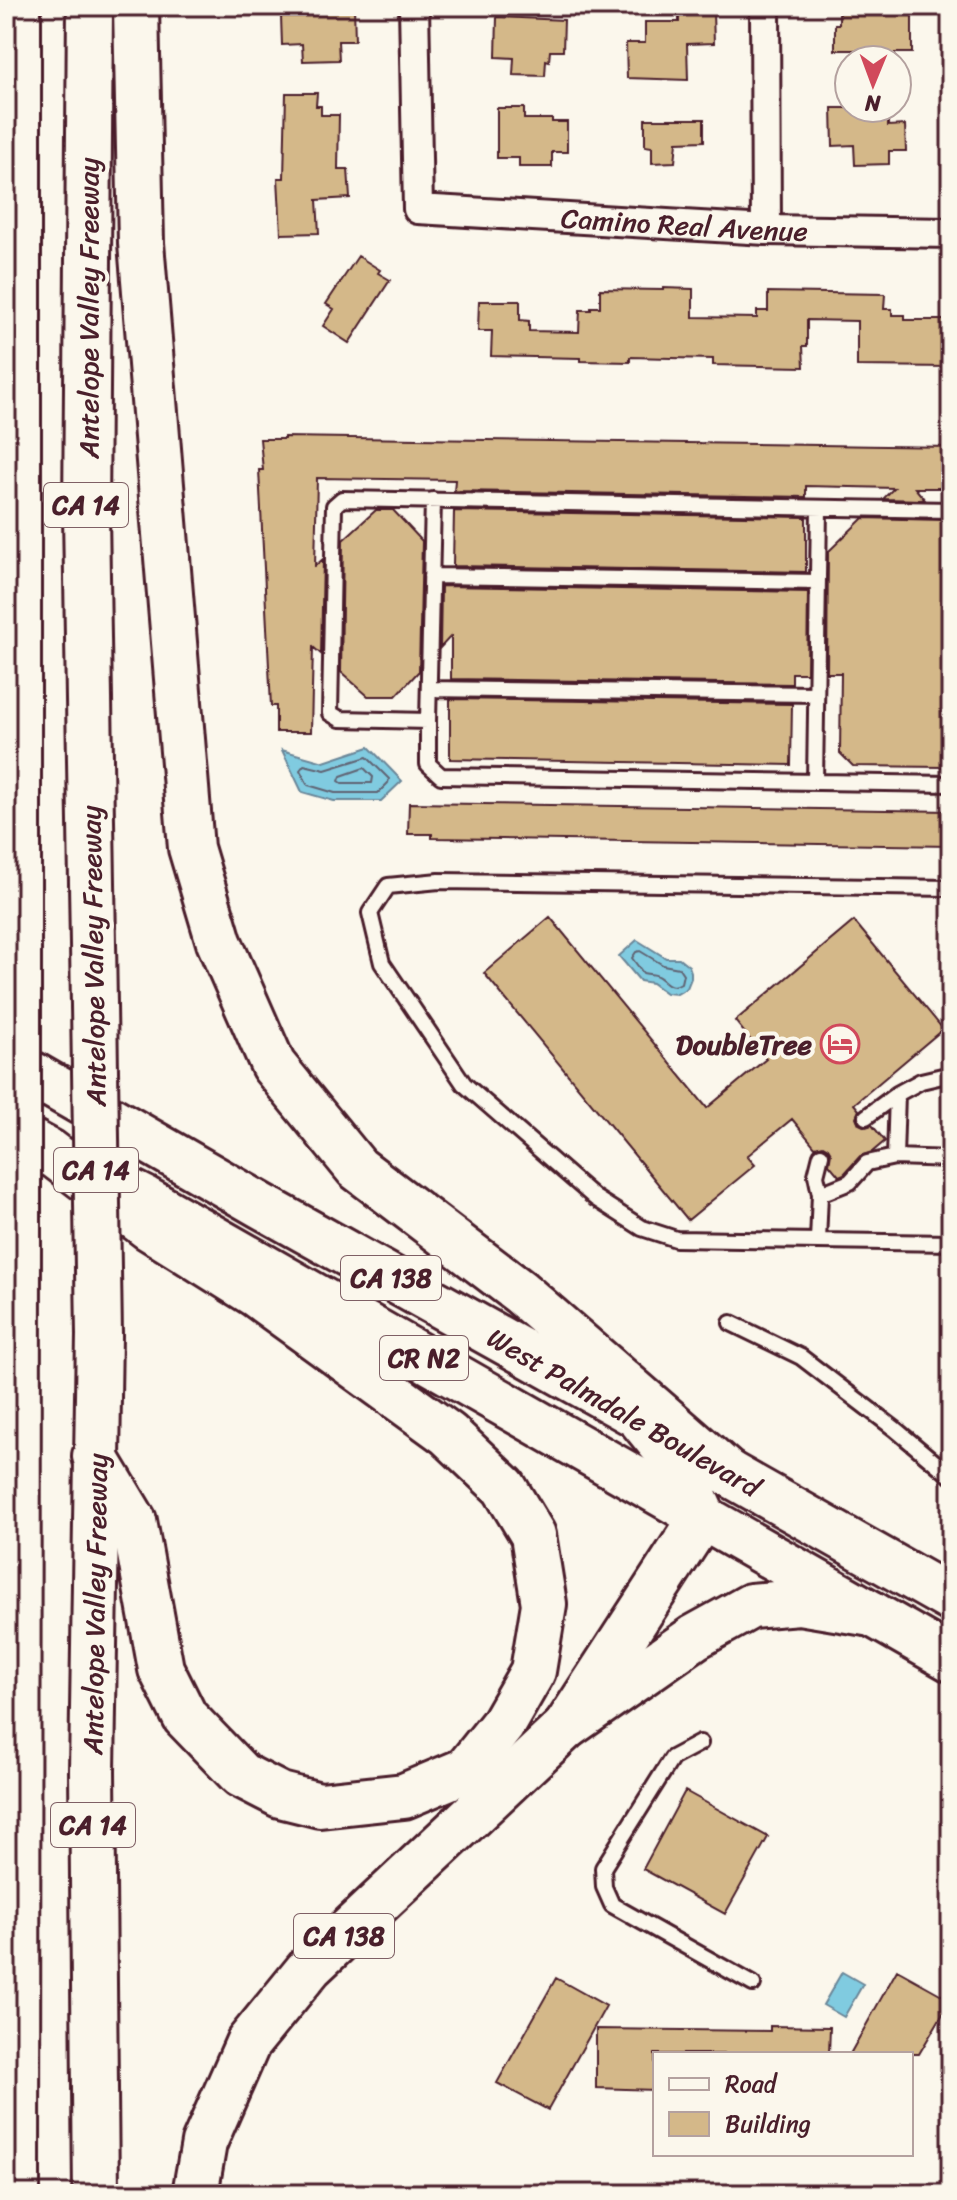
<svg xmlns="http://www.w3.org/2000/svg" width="957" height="2200" font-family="Sriracha,sans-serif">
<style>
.water{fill:#80cbe0;stroke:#6a8698;stroke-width:2}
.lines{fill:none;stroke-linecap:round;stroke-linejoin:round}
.shore{stroke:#606473;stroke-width:2}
.building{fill:#d4b889;stroke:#4a1f2b;stroke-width:2}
.lane-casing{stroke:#4a1f2b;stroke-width:20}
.street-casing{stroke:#4a1f2b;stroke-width:34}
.primary-casing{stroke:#4a1f2b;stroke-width:50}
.highway-casing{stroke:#4a1f2b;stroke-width:50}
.lane{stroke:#fbf7ec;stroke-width:14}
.street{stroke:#fbf7ec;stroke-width:28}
.primary{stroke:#fbf7ec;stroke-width:44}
.highway{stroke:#fbf7ec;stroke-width:44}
.highway-bridge-casing{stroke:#4a1f2b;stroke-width:50;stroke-linecap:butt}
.highway-bridge{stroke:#fbf7ec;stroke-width:44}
.labels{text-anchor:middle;stroke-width:8;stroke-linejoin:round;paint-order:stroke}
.shield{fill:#fbf7ec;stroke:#7f6065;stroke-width:2}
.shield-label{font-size:26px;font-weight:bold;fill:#4a1f2b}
.street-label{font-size:28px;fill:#4a1f2b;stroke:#fbf7ec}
.poi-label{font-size:28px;font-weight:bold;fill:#4a1f2b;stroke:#fbf7ec;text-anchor:end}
</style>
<rect width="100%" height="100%" fill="#fbf7ec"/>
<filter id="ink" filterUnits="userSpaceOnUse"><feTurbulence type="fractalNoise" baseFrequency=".0125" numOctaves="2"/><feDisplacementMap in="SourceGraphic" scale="16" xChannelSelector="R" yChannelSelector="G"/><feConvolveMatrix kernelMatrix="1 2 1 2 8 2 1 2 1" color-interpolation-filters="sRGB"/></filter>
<g filter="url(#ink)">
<!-- water -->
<path class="water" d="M 369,747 L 402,781 L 381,801 L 334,801 L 302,792 L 282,750 L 324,762 Z
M 637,940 L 666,958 L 679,958 L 689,966 L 691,972 L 691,978 L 687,988 L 677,994 L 666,993 L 652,983 L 640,981 L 619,956 Z
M 842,1972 L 863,1984 L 844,2017 L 823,2005 Z"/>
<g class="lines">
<!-- shore -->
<path class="shore" d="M 367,757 L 389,779 L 388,783 L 378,793 L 335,793 L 308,785 L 300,770 L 304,765 L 325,770 Z
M 364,768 L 373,777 L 372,783 L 342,783 L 339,781 L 341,776 Z
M 640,951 L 663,965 L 679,968 L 683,974 L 681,983 C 668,991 666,979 655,975 C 651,974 647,974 643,973 L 632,958 L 636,952 Z"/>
</g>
<!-- building -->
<path class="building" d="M 326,6 L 354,6 L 355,41 L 338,41 L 339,60 L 303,61 L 302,44 L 282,45 L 281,16 L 326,13 Z
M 895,6 L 895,9 L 912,9 L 912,53 L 895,53 L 895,60 L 861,60 L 861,50 L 835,50 L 835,24 L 839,24 L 839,9 L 845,9 L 845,7 Z
M 713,13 L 714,43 L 687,44 L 688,80 L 627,78 L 626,43 L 645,43 L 645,22 L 679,22 L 679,14 Z
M 497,17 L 564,20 L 563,51 L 550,51 L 549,61 L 546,60 L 545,76 L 513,75 L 514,58 L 496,57 Z
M 286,93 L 317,93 L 316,106 L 321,106 L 321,115 L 339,115 L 338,169 L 348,169 L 350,198 L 317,200 L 319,233 L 281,234 L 278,178 L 284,178 Z
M 497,108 L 524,108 L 524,119 L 552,119 L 552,122 L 567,122 L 567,152 L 552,152 L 552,167 L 519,167 L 519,158 L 497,158 Z
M 832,108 L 860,108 L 861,116 L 888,115 L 888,126 L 905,125 L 906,151 L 889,151 L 889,164 L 855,165 L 854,145 L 833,146 Z
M 645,119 L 704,119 L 704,141 L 677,142 L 675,162 L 652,163 L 652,147 L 645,146 Z
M 358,256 L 380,270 L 378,273 L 390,280 L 349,343 L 323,326 L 334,309 L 326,304 Z
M 663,288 L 693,289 L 693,317 L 757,318 L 757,311 L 768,311 L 768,292 L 885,294 L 884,309 L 892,309 L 892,315 L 905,315 L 905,320 L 951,320 L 951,367 L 857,366 L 857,321 L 807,320 L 807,346 L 803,346 L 804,367 L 713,365 L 713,359 L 630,357 L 630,362 L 580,361 L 580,358 L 491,356 L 492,331 L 478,331 L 479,301 L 520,301 L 520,320 L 529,321 L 529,331 L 579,332 L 580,310 L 591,310 L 591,307 L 600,307 L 600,289 L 663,290 Z
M 284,437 L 951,447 L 951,488 L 915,488 L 925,500 L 883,499 L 894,488 L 806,486 L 806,497 L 454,491 L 455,480 L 317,478 L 315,566 L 323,559 L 321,654 L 313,647 L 311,732 L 276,732 L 276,706 L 271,706 L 259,470 L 263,470 L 260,439 L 284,439 Z
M 376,510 L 393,510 L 422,541 L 419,671 L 396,696 L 368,696 L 341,672 L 343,540 Z
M 454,511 L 806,517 L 806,572 L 453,566 Z
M 863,518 L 942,520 L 951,530 L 951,760 L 944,767 L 853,766 L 840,753 L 841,673 L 827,673 L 828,552 Z
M 441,586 L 808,592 L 807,673 L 792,673 L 792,684 L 451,679 L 451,636 L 440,648 Z
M 450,699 L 792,704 L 791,765 L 450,759 Z
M 409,803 L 951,811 L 951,846 L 432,838 L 432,834 L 408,834 Z
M 550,917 L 707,1108 L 766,1059 L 735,1021 L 854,921 L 943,1029 L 854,1104 L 859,1110 L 856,1117 L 859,1124 L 866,1127 L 872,1125 L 885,1141 L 872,1152 L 860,1156 L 844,1174 L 839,1176 L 829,1164 L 831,1153 L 828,1148 L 823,1145 L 815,1147 L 792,1119 L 747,1156 L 755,1165 L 688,1220 L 484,973 Z
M 685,1791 L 768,1837 L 725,1914 L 643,1869 Z
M 897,1970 L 951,2000 L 919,2054 L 850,2054 Z
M 556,1978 L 606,2006 L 548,2110 L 497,2083 Z
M 770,2026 L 830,2027 L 829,2054 L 655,2054 L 655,2090 L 596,2088 L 596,2029 L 770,2031 Z"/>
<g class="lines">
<!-- lane casing -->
<g class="lane-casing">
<path id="lane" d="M 951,510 L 342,499 L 334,506 L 330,713 L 340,719 L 428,721 L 428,764 L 441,776 L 951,784
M 431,576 L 818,582
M 429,689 L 816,694
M 428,721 L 433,500
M 815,782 L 819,508
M 951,888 L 439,881 L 388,886 L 370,913 L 382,963 L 464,1084 L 595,1198 L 642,1228 L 676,1239 L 951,1243
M 951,1074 L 921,1081 L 897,1094 L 895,1157 L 951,1159
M 866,1117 L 897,1094
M 820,1194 L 850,1182 L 867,1163 L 895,1157
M 818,1241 L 820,1194 L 816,1175 L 821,1155
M 731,1323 L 801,1357 L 895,1429 L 951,1476
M 700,1743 L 672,1758 L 603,1868 L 604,1887 L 612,1905 L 753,1984"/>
</g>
<!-- street casing -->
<g class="street-casing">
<g id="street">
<path id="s1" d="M 414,6 L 418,209 L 766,230 L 951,233"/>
<path d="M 765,6 L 766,230"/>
</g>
</g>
<!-- primary casing -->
<g class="primary-casing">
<path id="primary" d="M 101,1177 L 145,1199 L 951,1659
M 696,1453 L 728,1473 L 951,1599"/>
</g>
<!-- highway casing -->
<g class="highway-casing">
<g id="highway">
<path d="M 90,6 L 86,515 L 94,1005"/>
<path d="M 136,6 L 141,243 L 191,848 L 219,942 L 273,1065 L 357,1168 L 520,1292 L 728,1473"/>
<path d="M 18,947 L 18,6"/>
<path d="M 6,1059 L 260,1205 L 638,1416 L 682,1470 L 703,1516 L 566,1727"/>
<path d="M 6,1128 L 50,1152 L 148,1227 L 255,1294 L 448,1434 L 504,1487 L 533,1535 L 544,1604 L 533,1671 L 502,1725 L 466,1770 L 404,1796 L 320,1805 L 280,1795 L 241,1775 L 185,1717 L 161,1669 L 134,1521 L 95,1456"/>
<path d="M 17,2194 L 18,1223"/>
<path id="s2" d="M 96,2194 L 92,1771 L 99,1335"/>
<path d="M 195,2194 L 204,2143 L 248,2043 L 310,1967 L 566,1727 L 695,1637 L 751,1606 L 799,1602 L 872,1614"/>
</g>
</g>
<!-- lane -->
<use href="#lane" class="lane"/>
<!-- street -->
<use href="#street" class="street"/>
<!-- primary -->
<use href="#primary" class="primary"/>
<!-- highway -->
<use href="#highway" class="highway"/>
<!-- highway-bridge casing -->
<g class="highway-bridge-casing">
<path id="highway-bridge" d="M 18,947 L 18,1223
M 94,1005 L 99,1335"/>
</g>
<!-- highway-bridge -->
<use href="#highway-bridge" class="highway-bridge"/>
</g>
</g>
<!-- icons -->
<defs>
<g id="hotel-ring" transform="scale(2)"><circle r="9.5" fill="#fbf7ec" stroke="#d1495b" stroke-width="1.5"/><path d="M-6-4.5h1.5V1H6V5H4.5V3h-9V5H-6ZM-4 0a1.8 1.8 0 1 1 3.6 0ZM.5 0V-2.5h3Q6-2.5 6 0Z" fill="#d1495b"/></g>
</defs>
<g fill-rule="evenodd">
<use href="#hotel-ring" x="840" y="1044"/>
</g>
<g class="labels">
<!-- shield labels -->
<g class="shield">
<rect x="44" y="483" width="84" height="44" rx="6"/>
<rect x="54" y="1148" width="84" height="44" rx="6"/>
<rect x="341" y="1256" width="100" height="44" rx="6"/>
<rect x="380" y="1336" width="88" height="44" rx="6"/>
<rect x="51" y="1803" width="84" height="44" rx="6"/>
<rect x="294" y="1914" width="100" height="44" rx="6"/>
</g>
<g class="shield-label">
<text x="86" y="514">CA 14</text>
<text x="96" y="1179">CA 14</text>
<text x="391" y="1287">CA 138</text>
<text x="424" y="1367">CR N2</text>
<text x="93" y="1834">CA 14</text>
<text x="344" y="1945">CA 138</text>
</g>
<!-- street labels -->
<g class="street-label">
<text dy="10" stroke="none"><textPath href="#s1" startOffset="470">Camino Real Avenue</textPath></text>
<text transform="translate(88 308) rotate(-90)" y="10">Antelope Valley Freeway</text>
<text transform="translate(93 956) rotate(-91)" y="10">Antelope Valley Freeway</text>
<text transform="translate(624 1412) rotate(30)" y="10">West Palmdale Boulevard</text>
<text dy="10" stroke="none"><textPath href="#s2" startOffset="590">Antelope Valley Freeway</textPath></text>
</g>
<!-- poi labels -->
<g class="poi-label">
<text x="812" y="1054">DoubleTree</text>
</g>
</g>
<!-- margin -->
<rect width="957" height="2200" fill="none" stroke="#fbf7ec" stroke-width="32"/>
<rect x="16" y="16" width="925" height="2168" fill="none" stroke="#4a1f2b" stroke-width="3" filter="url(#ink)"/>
<!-- legend -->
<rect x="653" y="2052" width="260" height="104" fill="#fbf7ec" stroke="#b4a19f" stroke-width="2"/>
<rect x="669" y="2078" width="40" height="12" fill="#fbf7ec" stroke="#b4a19f" stroke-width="2"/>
<text x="725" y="2092" font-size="24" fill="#4a1f2b">Road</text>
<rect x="669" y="2112" width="40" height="24" fill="#d4b889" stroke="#b4a19f" stroke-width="2"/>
<text x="725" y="2132" font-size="24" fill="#4a1f2b">Building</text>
<!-- north arrow -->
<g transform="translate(873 84) rotate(181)"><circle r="38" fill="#fbf7ec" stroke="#b4a19f" stroke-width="2"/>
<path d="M0-6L14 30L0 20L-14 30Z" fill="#d1495b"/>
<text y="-12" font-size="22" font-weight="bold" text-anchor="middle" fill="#4a1f2b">N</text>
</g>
</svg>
